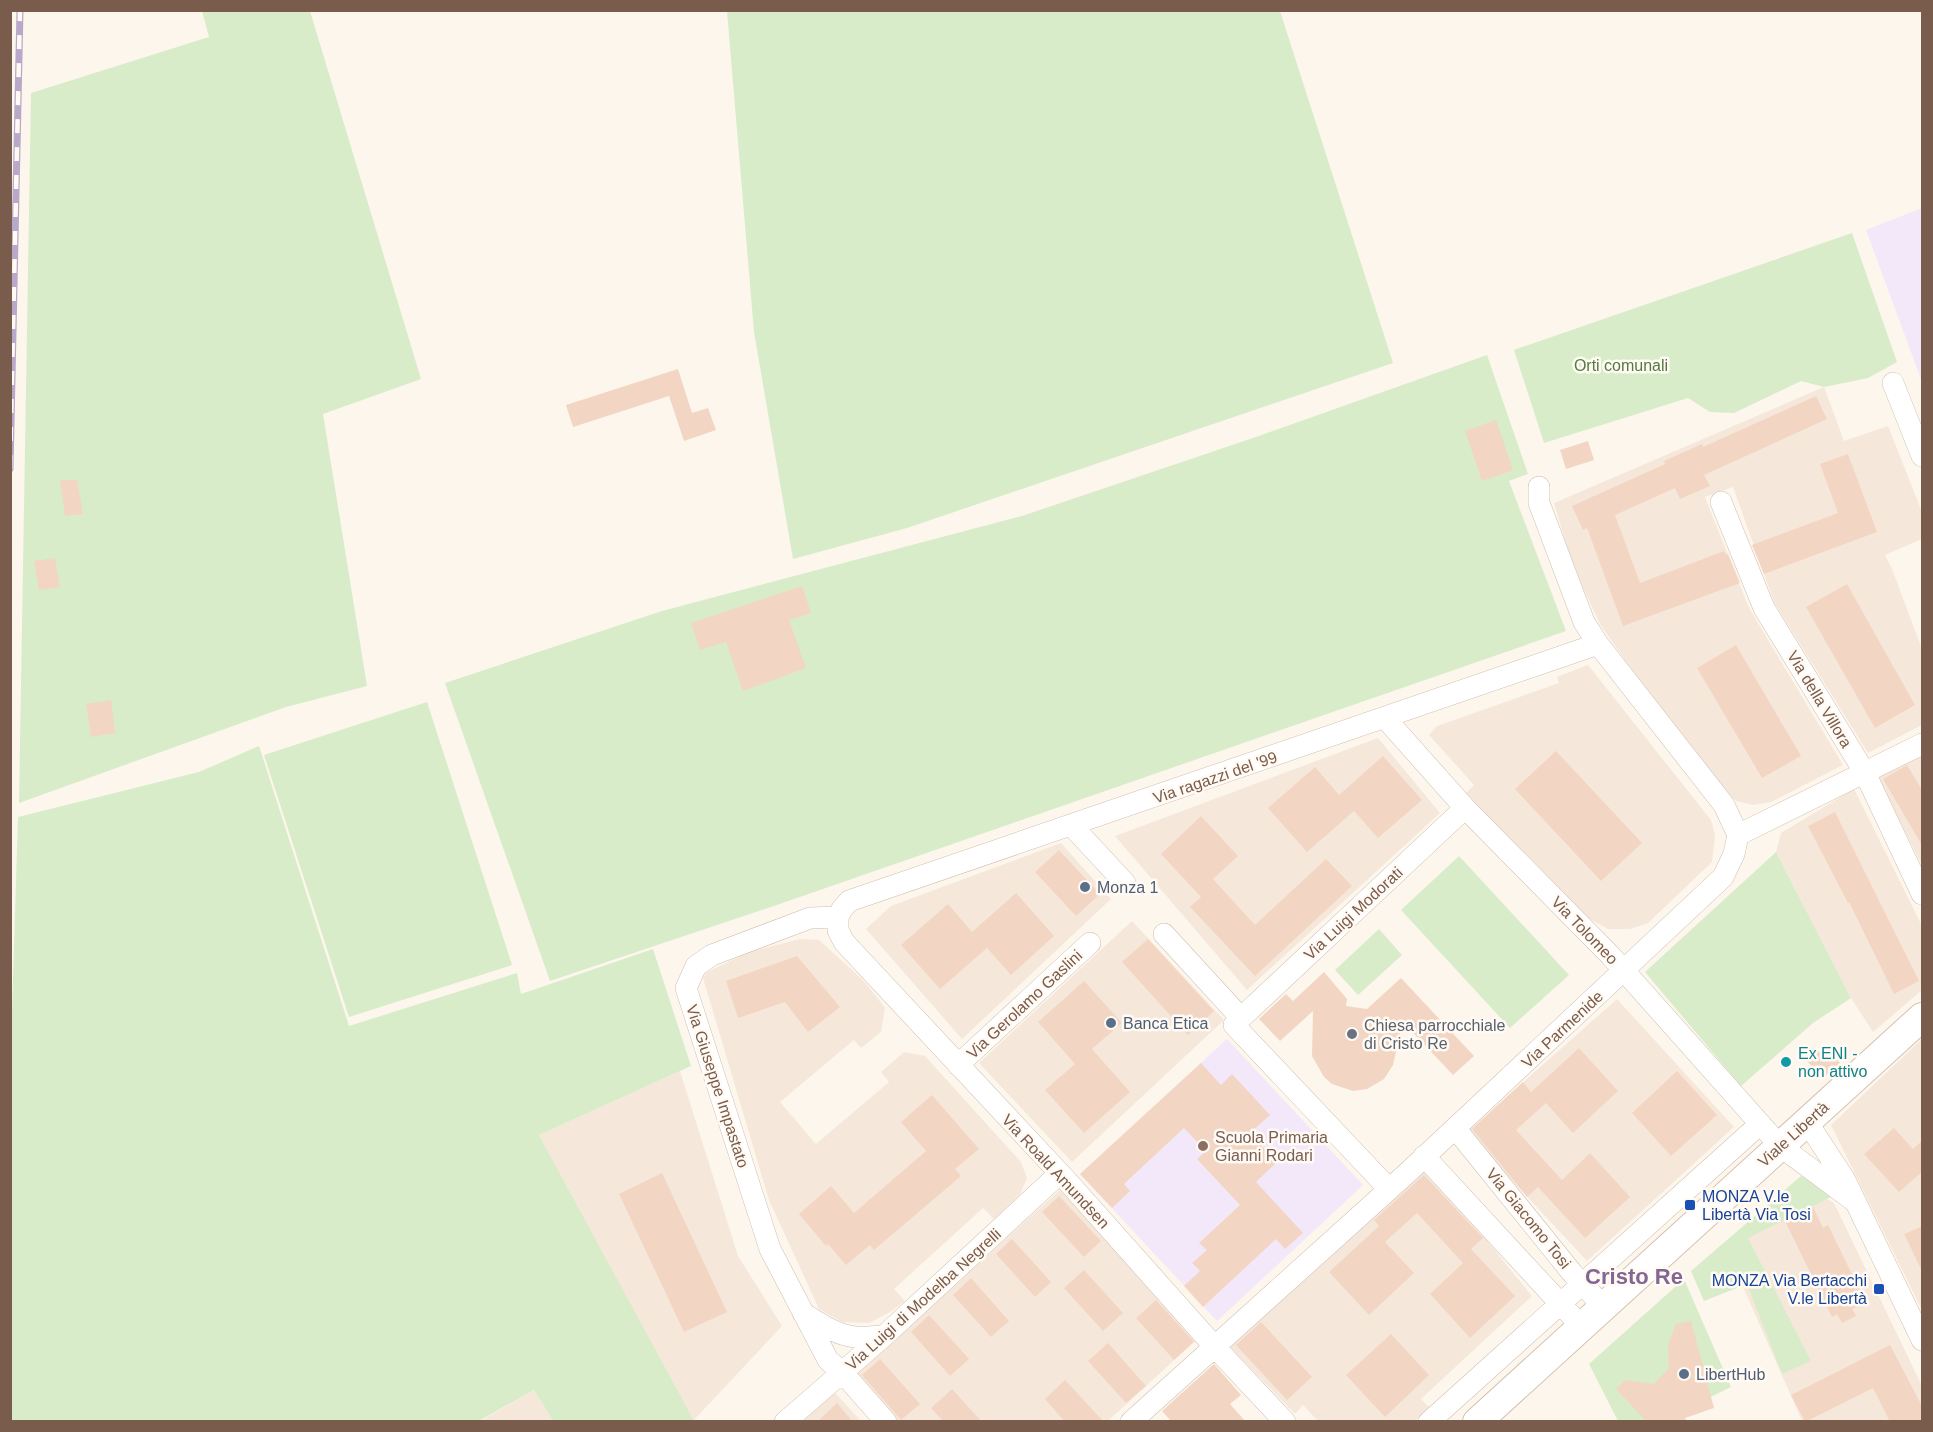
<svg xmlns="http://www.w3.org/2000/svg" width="1933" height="1432" font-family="Helvetica,sans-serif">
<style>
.residential{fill:#f5e8da}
.education{fill:#f3e8fa}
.green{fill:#d8ecc9}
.building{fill:#f3d5c3}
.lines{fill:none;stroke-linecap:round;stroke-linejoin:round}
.street-casing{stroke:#d1beb0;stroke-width:22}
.secondary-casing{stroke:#d6c0b0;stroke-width:30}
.street{stroke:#fff;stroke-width:21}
.secondary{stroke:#fff;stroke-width:28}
.rail-casing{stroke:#b9a8c9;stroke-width:7}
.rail{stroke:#fffaf3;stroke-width:4.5;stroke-dasharray:14;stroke-linecap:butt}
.service-dot{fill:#5c6f8a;stroke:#fffaf3;stroke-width:2}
.worship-dot{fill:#6b7280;stroke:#fffaf3;stroke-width:2}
.culture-dot{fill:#0f9aa8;stroke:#fffaf3;stroke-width:2}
.education-dot{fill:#8d6e63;stroke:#fffaf3;stroke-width:2}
.transit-dot{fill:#1a4fb4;stroke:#fffaf3;stroke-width:2}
.labels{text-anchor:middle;stroke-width:5;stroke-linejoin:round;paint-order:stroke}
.park-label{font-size:16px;fill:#537a41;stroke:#fffaf3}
.street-label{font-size:16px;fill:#7a5c4d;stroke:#fffaf3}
.service-label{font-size:16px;fill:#4e5e75;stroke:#fffaf3;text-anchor:start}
.worship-label{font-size:16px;fill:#5b616d;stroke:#fffaf3;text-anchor:start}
.culture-label{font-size:16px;fill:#0d838f;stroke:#fffaf3;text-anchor:start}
.education-label{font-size:16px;fill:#785e54;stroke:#fffaf3;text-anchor:start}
.transit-label{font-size:16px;fill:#164399;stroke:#fffaf3;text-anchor:start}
.district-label{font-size:22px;font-weight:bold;fill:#846695;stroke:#fffaf3}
</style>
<rect width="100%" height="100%" fill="#fdf6ec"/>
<!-- residential -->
<path class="residential" d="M 1824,387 L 1844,441 L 1888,426 L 1922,512 L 1922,539 L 1885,555 L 1892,569 L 1922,649 L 1922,725 L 1868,753 L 1774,602 L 1733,487 L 1705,497 L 1749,608 L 1843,765 L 1771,802 L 1753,805 L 1737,801 L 1727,794 L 1638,679 L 1600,624 L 1572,564 L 1554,503 Z
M 1588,665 L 1711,820 L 1715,836 L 1712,862 L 1648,923 L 1630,929 L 1608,929 L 1588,918 L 1466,793 L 1474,785 L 1429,735 L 1437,726 L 1559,683 L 1557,677 Z
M 1378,738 L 1440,813 L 1247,990 L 1115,836 Z
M 1922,755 L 1922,865 L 1877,776 Z
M 1854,789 L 1922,926 L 1922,990 L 1873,1032 L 1851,998 L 1776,852 L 1781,833 Z
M 1061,843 L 1111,899 L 962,1039 L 866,929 L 891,906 Z
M 1132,921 L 1224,1020 L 1072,1162 L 979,1063 Z
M 800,939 L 819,940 L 864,981 L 885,1008 L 881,1032 L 861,1048 L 854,1040 L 780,1102 L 816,1144 L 889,1082 L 881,1072 L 904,1052 L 925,1056 L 1021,1162 L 1027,1178 L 1020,1194 L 994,1219 L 983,1208 L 894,1289 L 905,1301 L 890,1312 L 869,1323 L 842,1322 L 819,1309 L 769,1200 L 703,978 L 707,972 L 749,952 Z
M 1617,999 L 1734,1127 L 1587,1261 L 1467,1132 Z
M 1922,1039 L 1922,1310 L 1831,1125 Z
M 680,1071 L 738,1256 L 782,1326 L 693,1421 L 539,1135 Z
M 1423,1171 L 1484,1237 L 1532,1296 L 1421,1399 L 1430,1408 L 1415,1421 L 1318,1421 L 1303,1405 L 1295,1414 L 1229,1346 Z
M 1797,1181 L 1834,1203 L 1922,1386 L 1922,1421 L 1802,1421 L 1726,1248 Z
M 1061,1189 L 1197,1339 L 1108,1421 L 898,1421 L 856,1375 Z
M 534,1390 L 553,1421 L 479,1422 Z
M 835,1393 L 861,1421 L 798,1422 Z"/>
<!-- education -->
<path class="education" d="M 1922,208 L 1922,382 L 1866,230 Z
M 1227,1039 L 1363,1185 L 1217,1321 L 1080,1174 Z"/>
<!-- green -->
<path class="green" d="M 202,11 L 310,11 L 421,379 L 323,414 L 367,686 L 286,707 L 19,803 L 31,93 L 209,37 Z
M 727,11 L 1280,11 L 1393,363 L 907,528 L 793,559 L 754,332 Z
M 1852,233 L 1897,362 L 1868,378 L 1824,387 L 1801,381 L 1734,413 L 1710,412 L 1688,398 L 1544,443 L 1514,350 Z
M 1487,355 L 1528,474 L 1509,481 L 1566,631 L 771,907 L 550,981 L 445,683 L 662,611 L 1022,516 L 1256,437 Z
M 427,702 L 512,965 L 349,1017 L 264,755 Z
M 259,746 L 349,1026 L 517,973 L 521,994 L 653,949 L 691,1066 L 539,1135 L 694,1421 L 553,1421 L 534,1390 L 479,1421 L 11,1421 L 10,1076 L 18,817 L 199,772 Z
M 1776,852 L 1851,998 L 1813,1023 L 1741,1086 L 1645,972 Z
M 1459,856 L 1569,975 L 1510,1028 L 1401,910 Z
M 1379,929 L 1402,955 L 1358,995 L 1335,970 Z
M 1801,1176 L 1833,1196 L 1748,1238 L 1811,1361 L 1782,1374 L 1747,1284 L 1704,1301 L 1691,1271 Z
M 1684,1279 L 1731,1387 L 1682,1411 L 1686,1421 L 1618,1421 L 1589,1364 Z"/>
<!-- building -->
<path class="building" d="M 678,369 L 692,413 L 708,408 L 716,430 L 684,441 L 669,396 L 573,427 L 566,405 Z
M 1816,396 L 1827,419 L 1704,475 L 1710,486 L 1680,499 L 1675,488 L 1615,515 L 1640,583 L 1724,551 L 1726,555 L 1728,554 L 1740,583 L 1623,626 L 1587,528 L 1583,530 L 1572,506 L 1665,464 L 1664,461 L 1702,444 L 1703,447 Z
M 1496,420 L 1513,470 L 1482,481 L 1465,431 Z
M 1588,441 L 1594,460 L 1566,469 L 1560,450 Z
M 1848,454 L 1877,532 L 1764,574 L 1752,545 L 1838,513 L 1820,464 Z
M 60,480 L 77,480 L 83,514 L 65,516 Z
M 55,558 L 60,587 L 39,590 L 34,561 Z
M 1847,584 L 1915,705 L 1875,728 L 1806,607 Z
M 802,586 L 811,613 L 789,620 L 806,668 L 743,691 L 726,642 L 700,650 L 691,623 Z
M 1736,645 L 1801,756 L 1762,778 L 1697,668 Z
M 111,700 L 115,733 L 91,737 L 86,704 Z
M 1556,751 L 1642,843 L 1601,881 L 1515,789 Z
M 1383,756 L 1422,800 L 1378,838 L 1354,811 L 1307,852 L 1268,808 L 1315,767 L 1339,795 Z
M 1907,765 L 1923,792 L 1923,847 L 1883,779 Z
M 1835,812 L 1919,981 L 1894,994 L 1849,902 L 1848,903 L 1808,826 Z
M 1201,816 L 1238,856 L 1213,879 L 1255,925 L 1326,859 L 1352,886 L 1255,976 L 1190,907 L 1201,897 L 1161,854 Z
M 1059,850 L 1100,894 L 1076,916 L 1035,872 Z
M 1016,893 L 1054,936 L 1011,975 L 987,948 L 940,989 L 901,945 L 948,904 L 972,932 Z
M 1148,939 L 1214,1011 L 1188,1035 L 1122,962 Z
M 797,956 L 840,1007 L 808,1032 L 785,1002 L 738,1018 L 726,981 Z
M 1324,972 L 1347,999 L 1346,1006 L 1367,1009 L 1401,978 L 1474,1056 L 1453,1075 L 1403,1022 L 1393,1065 L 1384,1079 L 1367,1089 L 1353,1091 L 1332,1084 L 1324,1077 L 1312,1056 L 1313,1011 L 1280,1041 L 1259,1019 L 1286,994 L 1293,1001 Z
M 1084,981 L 1122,1023 L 1092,1049 L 1130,1092 L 1084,1133 L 1045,1090 L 1075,1064 L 1038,1022 Z
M 1825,1046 L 1840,1063 L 1823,1078 L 1803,1057 L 1814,1047 L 1819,1052 Z
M 1579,1048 L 1618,1091 L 1573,1133 L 1546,1103 L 1516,1130 L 1562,1180 L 1590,1153 L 1630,1197 L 1585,1238 L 1538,1187 L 1527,1197 L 1472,1129 L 1523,1082 L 1531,1092 Z
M 1201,1063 L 1221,1085 L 1232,1074 L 1270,1115 L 1250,1133 L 1277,1162 L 1256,1182 L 1303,1233 L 1285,1249 L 1276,1239 L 1203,1307 L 1184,1286 L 1200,1271 L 1192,1263 L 1207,1250 L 1199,1243 L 1240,1205 L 1197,1159 L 1206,1151 L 1184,1128 L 1124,1184 L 1130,1191 L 1112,1208 L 1080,1174 Z
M 1677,1071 L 1717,1115 L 1671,1156 L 1632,1113 Z
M 932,1095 L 979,1149 L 955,1169 L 961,1176 L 874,1250 L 870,1245 L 846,1265 L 828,1244 L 826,1246 L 799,1214 L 831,1186 L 854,1213 L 926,1151 L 901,1122 Z
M 1894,1128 L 1913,1149 L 1923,1140 L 1923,1171 L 1899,1192 L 1864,1154 Z
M 662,1173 L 727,1312 L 684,1332 L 619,1194 Z
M 1424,1175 L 1483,1238 L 1471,1249 L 1515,1296 L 1470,1338 L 1430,1294 L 1463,1263 L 1417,1213 L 1385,1242 L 1414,1273 L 1369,1315 L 1329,1272 L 1379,1226 L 1374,1220 Z
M 1059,1196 L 1101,1241 L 1084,1257 L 1042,1212 Z
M 1813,1207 L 1823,1228 L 1828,1225 L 1866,1303 L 1852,1309 L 1856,1316 L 1842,1323 L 1837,1314 L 1832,1317 L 1785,1221 Z
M 1923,1226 L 1923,1273 L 1904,1234 Z
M 1012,1239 L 1051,1282 L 1035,1297 L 996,1254 Z
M 1084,1270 L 1123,1313 L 1103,1331 L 1064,1288 Z
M 971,1278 L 1009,1321 L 991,1337 L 953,1295 Z
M 1156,1300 L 1194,1342 L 1174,1360 L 1136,1318 Z
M 929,1315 L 969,1359 L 950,1376 L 911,1332 Z
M 1691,1321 L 1714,1408 L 1685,1418 L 1687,1422 L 1647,1422 L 1616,1389 L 1625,1380 L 1654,1384 L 1669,1368 L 1668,1345 L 1676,1324 Z
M 1261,1322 L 1312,1377 L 1287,1400 L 1236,1345 Z
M 1391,1334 L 1429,1375 L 1385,1417 L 1346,1375 Z
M 1108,1343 L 1146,1386 L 1126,1403 L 1088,1361 Z
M 1890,1345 L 1923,1408 L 1923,1422 L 1890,1422 L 1873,1388 L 1805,1422 L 1791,1395 Z
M 880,1359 L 920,1404 L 901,1420 L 862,1375 Z
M 1214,1364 L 1241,1395 L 1230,1404 L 1246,1422 L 1172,1422 L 1162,1411 Z
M 1065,1380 L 1104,1422 L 1065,1422 L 1045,1399 Z
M 952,1389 L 982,1422 L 944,1422 L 931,1408 Z
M 837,1403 L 853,1422 L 817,1422 Z"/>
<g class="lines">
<!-- street casing -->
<g class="street-casing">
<path id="street" d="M 1893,383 L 1922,456
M 1539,487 L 1539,503 L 1584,622 L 1598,644 L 1724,805 L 1738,835
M 1721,502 L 1764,608 L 1865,773 L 1922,894
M 1385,718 L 1465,808 L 1610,955 L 1780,1146 L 1854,1201
M 1072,826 L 1125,883
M 1738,835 L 1922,744
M 838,917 L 810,918 L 712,955 L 696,966 L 686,988 L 770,1249 L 828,1360 L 843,1373 L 886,1422
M 1164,934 L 1241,1018 L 1234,1025 L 1389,1189
M 1241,1018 L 1465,808
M 958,1065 L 1090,943
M 1807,1122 L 1845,1180 L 1922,1340
M 1455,1128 L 1573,1274 L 1604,1307
M 1424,1156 L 1582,1327
M 803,1313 C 819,1323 836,1335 855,1337 C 864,1338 874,1336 884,1336
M 785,1422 L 884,1336 L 1059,1174
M 1131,1422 L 1405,1175 L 1723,877 L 1734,854 L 1738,835
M 1285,1422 L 1214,1346 L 1068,1182 L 844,942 L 838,930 L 838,917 L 842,909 L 849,901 L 1598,644
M 1429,1422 L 1760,1124"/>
</g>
<!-- secondary casing -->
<g class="secondary-casing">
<path id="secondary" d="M 1477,1422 L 1922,1017"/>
</g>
<!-- street -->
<use href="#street" class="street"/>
<!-- secondary -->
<use href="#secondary" class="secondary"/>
<!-- rail casing -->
<g class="rail-casing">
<path id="rail" d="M 10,469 L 20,10"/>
</g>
<!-- rail -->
<use href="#rail" class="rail"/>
</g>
<!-- markers -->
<g class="service-dot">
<circle cx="1085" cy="887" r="6"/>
<circle cx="1111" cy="1023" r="6"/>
<circle cx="1684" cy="1374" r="6"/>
</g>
<circle class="worship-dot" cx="1352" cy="1034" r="6"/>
<circle class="culture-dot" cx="1786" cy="1062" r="6"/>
<circle class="education-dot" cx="1203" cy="1146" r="6"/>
<g class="transit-dot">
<rect x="1684" y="1199" width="12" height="12" rx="3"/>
<rect x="1873" y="1283" width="12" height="12" rx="3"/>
</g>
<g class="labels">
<!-- park labels -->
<g class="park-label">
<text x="1621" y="371">Orti comunali</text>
</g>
<!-- street labels -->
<g class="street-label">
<text transform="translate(1820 699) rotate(59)" y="6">Via della Villora</text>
<text transform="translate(1215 777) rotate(-19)" y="6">Via ragazzi del '99</text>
<text transform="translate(1353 913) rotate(-43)" y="6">Via Luigi Modorati</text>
<text transform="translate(1585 930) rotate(46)" y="6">Via Tolomeo</text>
<text transform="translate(1024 1004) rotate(-43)" y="6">Via Gerolamo Gaslini</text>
<text transform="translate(1562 1029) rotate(-43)" y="6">Via Parmenide</text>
<text transform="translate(718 1086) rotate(72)" y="6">Via Giuseppe Impastato</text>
<text transform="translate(1793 1134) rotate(-42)" y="6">Viale Libertà</text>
<text transform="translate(1056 1171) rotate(47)" y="6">Via Roald Amundsen</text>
<text transform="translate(1529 1218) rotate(51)" y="6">Via Giacomo Tosi</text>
<text transform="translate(923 1299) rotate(-42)" y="6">Via Luigi di Modelba Negrelli</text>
</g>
<!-- service labels -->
<g class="service-label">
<text x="1097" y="893">Monza 1</text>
<text x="1123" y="1029">Banca Etica</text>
<text x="1696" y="1380">LibertHub</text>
</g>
<!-- worship labels -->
<g class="worship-label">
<text x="1364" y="1031">Chiesa parrocchiale<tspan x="1364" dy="18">di Cristo Re</tspan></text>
</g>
<!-- culture labels -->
<g class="culture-label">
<text x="1798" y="1059">Ex ENI -<tspan x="1798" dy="18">non attivo</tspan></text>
</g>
<!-- education labels -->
<g class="education-label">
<text x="1215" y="1143">Scuola Primaria<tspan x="1215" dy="18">Gianni Rodari</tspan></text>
</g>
<!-- transit labels -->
<g class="transit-label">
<text x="1702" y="1202">MONZA V.le<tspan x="1702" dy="18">Libertà Via Tosi</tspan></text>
<text x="1867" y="1286" text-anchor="end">MONZA Via Bertacchi<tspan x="1867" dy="18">V.le Libertà</tspan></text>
</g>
<!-- district labels -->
<g class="district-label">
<text x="1634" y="1284">Cristo Re</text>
</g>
</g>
<!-- border -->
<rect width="1933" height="1432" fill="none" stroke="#7a5c4d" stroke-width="24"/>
</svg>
